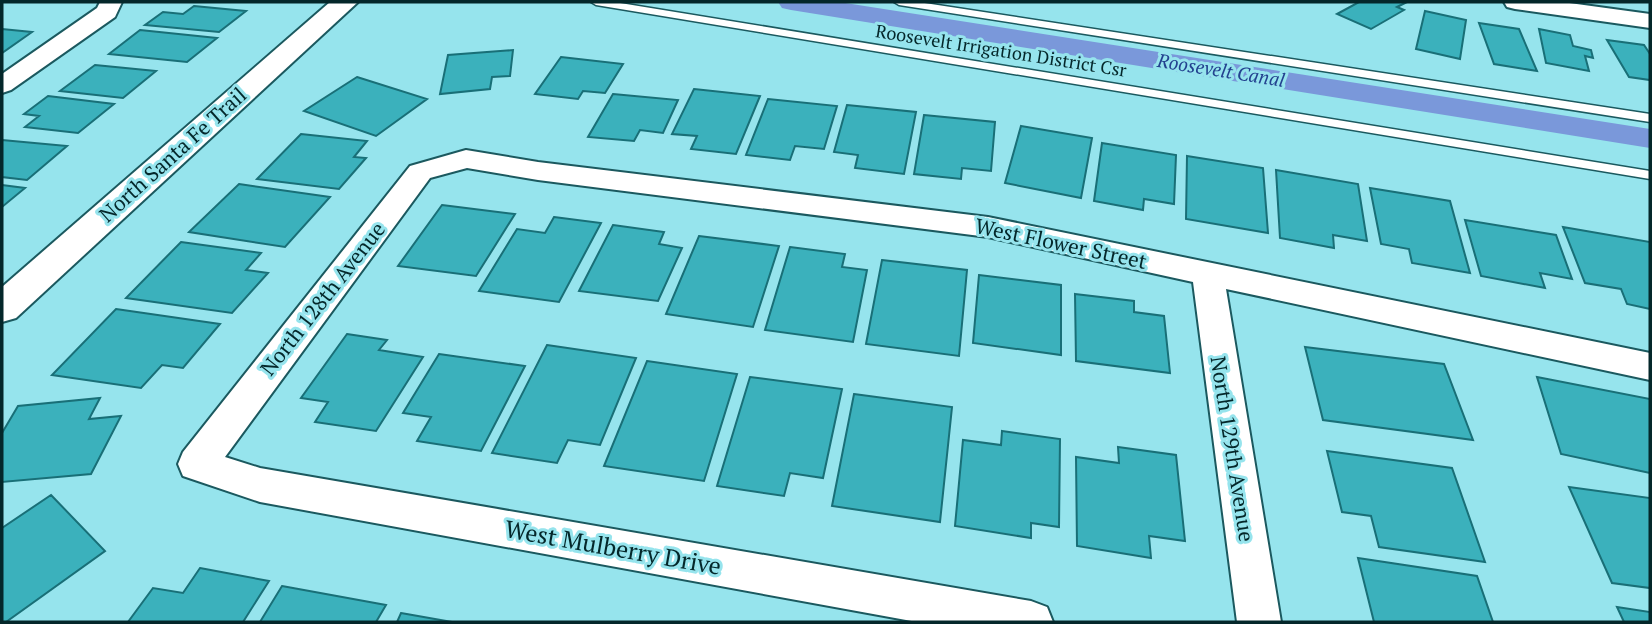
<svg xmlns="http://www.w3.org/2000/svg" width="1652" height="624" font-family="'PT Serif',serif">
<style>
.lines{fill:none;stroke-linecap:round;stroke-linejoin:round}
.canal{fill:#7a98da;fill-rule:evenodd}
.building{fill:#3bb1bc;stroke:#196f77;stroke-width:2}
.lane-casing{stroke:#1b595f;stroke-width:3}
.street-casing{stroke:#1b595f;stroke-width:4}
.secondary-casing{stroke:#1b595f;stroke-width:4}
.lane{fill:#fff;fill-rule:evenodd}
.street{fill:#fff;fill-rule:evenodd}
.secondary{fill:#fff;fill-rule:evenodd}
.labels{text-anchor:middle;stroke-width:6;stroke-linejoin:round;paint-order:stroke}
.far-street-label{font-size:18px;fill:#04272a;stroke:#96e4ed}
.far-water-label{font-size:19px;font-style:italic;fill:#23428f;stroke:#96e4ed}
.street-label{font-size:21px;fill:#04272a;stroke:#96e4ed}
.near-street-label{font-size:24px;fill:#04272a;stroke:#96e4ed}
</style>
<rect width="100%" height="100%" fill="#96e4ed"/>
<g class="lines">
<!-- canal -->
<path class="canal" d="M 778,2 L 839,2 L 1650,129 L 1650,148 L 791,10 L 782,8 Z"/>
</g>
<!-- building -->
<path class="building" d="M 1359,2 L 1407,2 L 1397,7 L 1404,10 L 1371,29 L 1337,14 Z
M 194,6 L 246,11 L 219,32 L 145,25 L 163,12 L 183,14 Z
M 1425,11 L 1466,20 L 1460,59 L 1416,49 Z
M 1479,23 L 1519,29 L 1537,71 L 1494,64 Z
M 2,29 L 32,32 L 2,53 Z
M 1539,29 L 1570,35 L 1573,46 L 1591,50 L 1593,58 L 1585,56 L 1589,71 L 1546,63 Z
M 140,30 L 217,38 L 187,62 L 109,54 Z
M 1607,40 L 1644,45 L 1650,54 L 1650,80 L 1629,77 Z
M 513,50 L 510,76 L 492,77 L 490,89 L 440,94 L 448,55 Z
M 561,57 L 623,64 L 605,93 L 583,91 L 578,99 L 535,94 Z
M 95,65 L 156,71 L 123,98 L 60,91 Z
M 357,77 L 427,99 L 376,136 L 304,111 Z
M 694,89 L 760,96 L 736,154 L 691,149 L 697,136 L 672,134 Z
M 613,94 L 678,100 L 663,133 L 640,130 L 634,141 L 588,137 Z
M 48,96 L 114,104 L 78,133 L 25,127 L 39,116 L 24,114 Z
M 768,99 L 837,106 L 824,149 L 795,146 L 790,160 L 746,155 Z
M 847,105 L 916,112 L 904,174 L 855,168 L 858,155 L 834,152 Z
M 924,115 L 995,122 L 991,171 L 962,168 L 961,179 L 914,174 Z
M 1021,126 L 1092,138 L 1081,198 L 1005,183 Z
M 301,134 L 367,141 L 354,157 L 366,158 L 339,189 L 257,179 Z
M 2,140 L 67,146 L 27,180 L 2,177 Z
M 1102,143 L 1176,155 L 1174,204 L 1144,199 L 1143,210 L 1094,201 Z
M 1187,156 L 1263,168 L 1268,233 L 1186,219 Z
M 1276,170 L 1358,184 L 1367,241 L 1333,235 L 1334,248 L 1280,238 Z
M 239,184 L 330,197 L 285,247 L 189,232 Z
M 2,185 L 25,188 L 2,207 Z
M 1370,188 L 1450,201 L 1470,273 L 1412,263 L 1409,249 L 1381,244 Z
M 442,205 L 515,214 L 476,276 L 398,266 Z
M 554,217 L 601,223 L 559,302 L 479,291 L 517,229 L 545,233 Z
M 1465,220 L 1556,235 L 1572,279 L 1540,273 L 1545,288 L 1481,276 Z
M 613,225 L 664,232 L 659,244 L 682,248 L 658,301 L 579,291 Z
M 1563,227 L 1650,242 L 1650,309 L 1627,304 L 1621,289 L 1585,283 Z
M 699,236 L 779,246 L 753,327 L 666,314 Z
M 181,242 L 261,253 L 246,270 L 268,273 L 232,313 L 126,298 Z
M 790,247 L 845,254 L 842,267 L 867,270 L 853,342 L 765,330 Z
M 882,260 L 967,270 L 959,356 L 866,344 Z
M 979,275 L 1061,285 L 1061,355 L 973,343 Z
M 1075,294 L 1134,301 L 1134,312 L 1164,316 L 1170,373 L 1076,361 Z
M 116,309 L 220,324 L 183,368 L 162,365 L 141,388 L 52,375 Z
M 347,334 L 387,340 L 379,350 L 423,357 L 376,431 L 315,422 L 328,402 L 301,398 Z
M 547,345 L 636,358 L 600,445 L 568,440 L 557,463 L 492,453 Z
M 1305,347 L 1444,364 L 1473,440 L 1323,420 Z
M 439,354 L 525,366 L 481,451 L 417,441 L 431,417 L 403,413 Z
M 647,361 L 737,374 L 704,481 L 604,466 Z
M 750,377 L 842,389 L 823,478 L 790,473 L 784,496 L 717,486 Z
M 1537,377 L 1650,399 L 1650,473 L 1561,454 Z
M 854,394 L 952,407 L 940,522 L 832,506 Z
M 100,398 L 89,419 L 121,416 L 91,474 L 2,482 L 2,433 L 18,406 Z
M 1002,431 L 1060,439 L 1059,527 L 1031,523 L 1031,538 L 955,526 L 963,440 L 1001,445 Z
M 1118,447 L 1176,455 L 1185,541 L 1149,536 L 1151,558 L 1077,546 L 1076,457 L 1119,463 Z
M 1327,451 L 1452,468 L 1485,562 L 1379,547 L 1371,516 L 1342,512 Z
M 1569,487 L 1650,498 L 1650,588 L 1612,583 Z
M 51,495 L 105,551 L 6,622 L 2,622 L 2,528 Z
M 1358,558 L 1477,576 L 1493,622 L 1374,622 Z
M 200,568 L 269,581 L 243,622 L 128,622 L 153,588 L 183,593 Z
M 282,586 L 386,605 L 376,622 L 260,622 Z
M 1617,607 L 1650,612 L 1650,622 L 1624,622 Z
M 401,613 L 452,622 L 397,622 Z"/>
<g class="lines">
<!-- lane casing -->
<g class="lane-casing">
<path id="lane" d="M 591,2 L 614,2 L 1650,171 L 1650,179 L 596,5 Z
M 894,2 L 918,2 L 1650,114 L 1650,122 L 899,5 Z"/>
</g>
<!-- street casing -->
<g class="street-casing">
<path id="street" d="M 100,2 L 122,2 L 115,17 L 11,90 L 2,93 L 2,74 L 97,8 Z
M 1504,2 L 1562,2 L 1650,14 L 1650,28 L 1515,9 L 1507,7 Z
M 466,150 L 538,162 L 988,217 L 1650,353 L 1650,380 L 1226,289 L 1281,622 L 1237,622 L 1193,282 L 988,237 L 538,180 L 467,168 L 430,178 L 225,457 L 260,468 L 1031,601 L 1047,607 L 1053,622 L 917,622 L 260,502 L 183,476 L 178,464 L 183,452 L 410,166 Z"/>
</g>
<!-- secondary casing -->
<g class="secondary-casing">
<path id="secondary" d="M 330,2 L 358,2 L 16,318 L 2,322 L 2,287 Z"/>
</g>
<!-- lane -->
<use href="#lane" class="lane"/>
<!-- street -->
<use href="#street" class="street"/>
<!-- secondary -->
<use href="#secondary" class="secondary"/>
</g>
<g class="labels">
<!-- far-street labels -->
<g class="far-street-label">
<text transform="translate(1001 51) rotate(9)" y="6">Roosevelt Irrigation District Csr</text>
</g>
<!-- far-water labels -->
<g class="far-water-label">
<text transform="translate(1221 70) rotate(9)" y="7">Roosevelt Canal</text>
</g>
<!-- street labels -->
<g class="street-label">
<text transform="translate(173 155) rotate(-42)" y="7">North Santa Fe Trail</text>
<text transform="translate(1061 244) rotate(12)" y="7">West Flower Street</text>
<text transform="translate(323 299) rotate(-52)" y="7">North 128th Avenue</text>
<text transform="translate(1232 449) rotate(81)" y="7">North 129th Avenue</text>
</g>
<!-- near-street labels -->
<g class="near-street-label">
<text transform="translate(613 548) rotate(10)" y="8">West Mulberry Drive</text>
</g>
</g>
<!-- border -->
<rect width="1652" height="624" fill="none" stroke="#04272a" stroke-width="7"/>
</svg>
